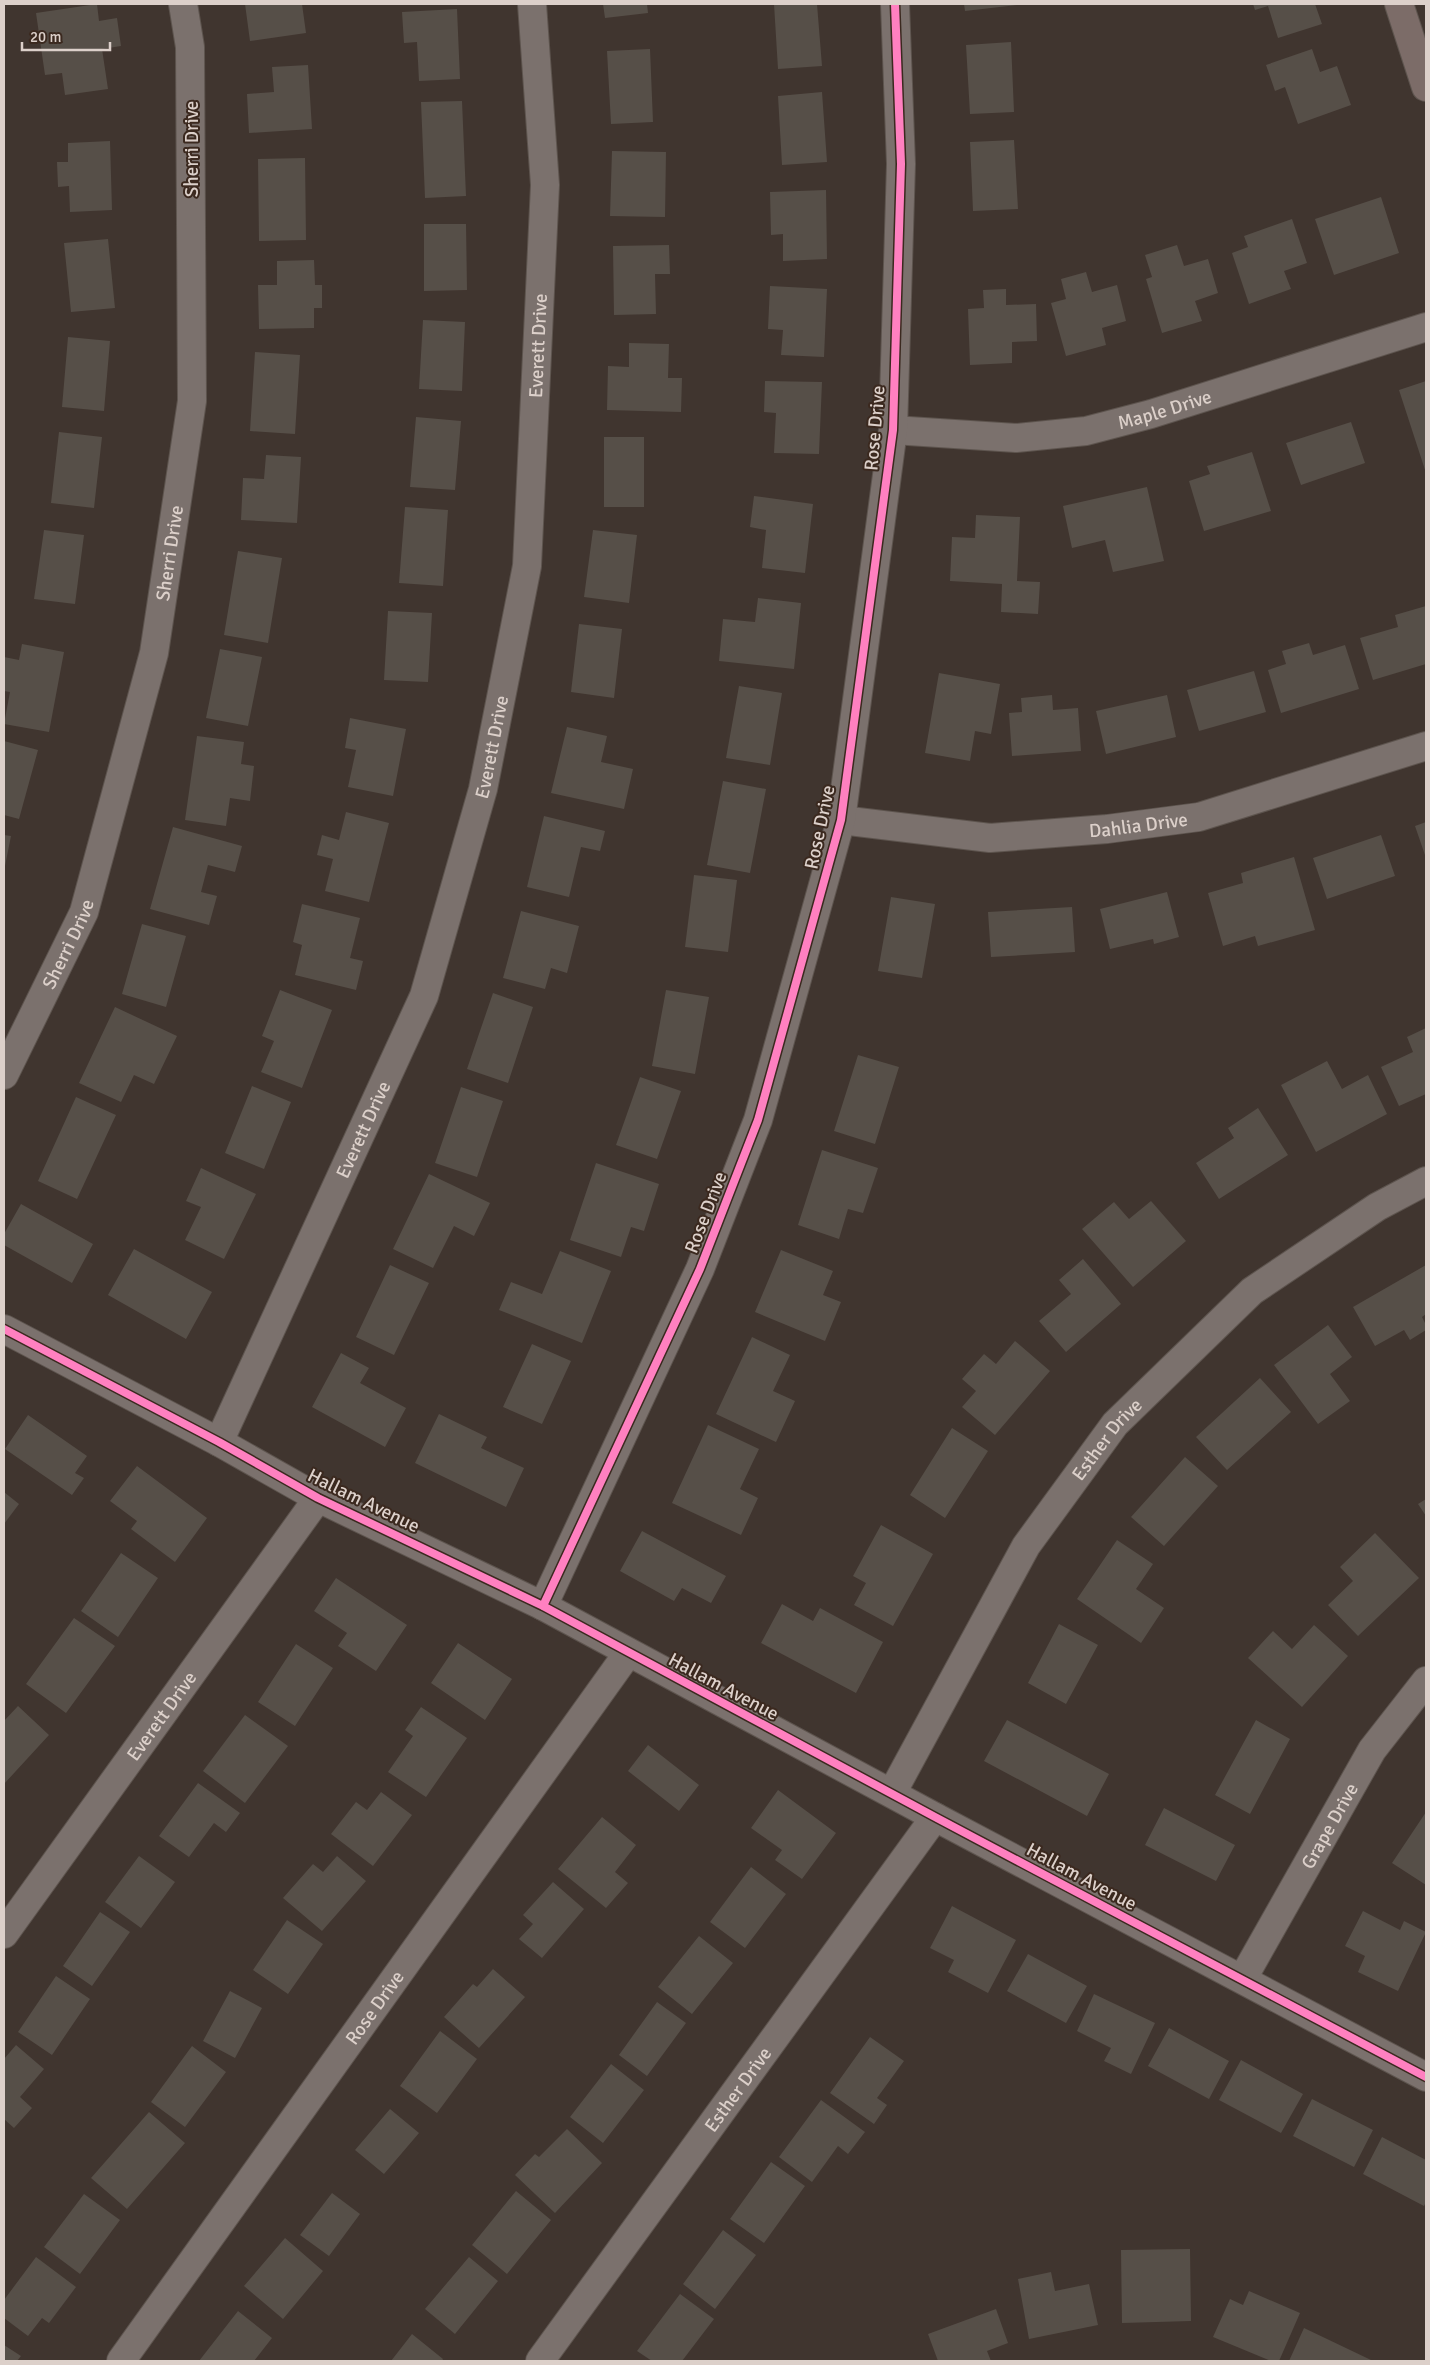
<svg xmlns="http://www.w3.org/2000/svg" width="1430" height="2365" font-family="Signika,sans-serif">
<style>
.building{fill:#564f48}
.lines{fill:none;stroke-linecap:round;stroke-linejoin:round}
.minor-casing{stroke:#5d544e;stroke-width:30}
.major-casing{stroke:#5d544e;stroke-width:30}
.minor{stroke:#7b716d;stroke-width:28}
.major{stroke:#7c6c68;stroke-width:28}
.cycleway-casing{stroke:#3b291f;stroke-width:11}
.cycleway{stroke:#ff80c0;stroke-width:8}
.labels{text-anchor:middle;stroke-width:4;stroke-linejoin:round;paint-order:stroke}
.street-label{font-size:19px;fill:#dcd0ca;stroke:#3b291f}
</style>
<rect width="100%" height="100%" fill="#40352f"/>
<!-- building -->
<path class="building" d="M 97,4 L 99,21 L 117,18 L 121,46 L 102,49 L 108,89 L 65,95 L 62,73 L 45,75 L 36,13 Z
M 245,4 L 302,4 L 306,33 L 250,41 Z
M 603,4 L 647,4 L 648,13 L 605,18 Z
M 774,4 L 817,4 L 822,66 L 778,69 Z
M 964,4 L 1017,4 L 1017,5 L 965,11 Z
M 1253,4 L 1315,4 L 1322,24 L 1278,38 L 1268,6 L 1255,10 Z
M 457,9 L 460,79 L 419,81 L 417,42 L 404,43 L 402,12 Z
M 1011,42 L 1014,112 L 970,114 L 966,45 Z
M 650,49 L 653,122 L 611,124 L 607,51 Z
M 1312,49 L 1320,72 L 1337,66 L 1351,105 L 1298,124 L 1285,87 L 1275,91 L 1266,65 Z
M 308,65 L 312,129 L 249,133 L 247,94 L 274,92 L 272,67 Z
M 822,92 L 827,162 L 782,165 L 778,96 Z
M 462,101 L 466,196 L 425,198 L 421,102 Z
M 1014,140 L 1018,209 L 973,211 L 970,142 Z
M 110,141 L 112,210 L 70,212 L 69,186 L 58,187 L 57,162 L 68,162 L 68,143 Z
M 612,151 L 666,152 L 665,217 L 610,216 Z
M 305,158 L 306,240 L 259,241 L 258,159 Z
M 826,190 L 827,259 L 783,261 L 783,234 L 771,235 L 770,192 Z
M 1381,197 L 1399,253 L 1334,275 L 1315,219 Z
M 1292,219 L 1307,263 L 1284,271 L 1291,289 L 1249,304 L 1232,253 L 1248,247 L 1244,236 Z
M 424,224 L 466,224 L 467,290 L 424,291 Z
M 108,239 L 115,308 L 71,312 L 64,243 Z
M 669,245 L 670,274 L 655,274 L 656,314 L 614,315 L 613,246 Z
M 1177,245 L 1184,266 L 1208,259 L 1218,293 L 1195,301 L 1202,321 L 1162,333 L 1146,279 L 1152,277 L 1145,255 Z
M 314,260 L 315,285 L 322,285 L 322,308 L 314,308 L 314,328 L 259,329 L 258,285 L 277,285 L 277,261 Z
M 1086,272 L 1092,292 L 1117,285 L 1126,321 L 1102,328 L 1106,345 L 1066,356 L 1051,303 L 1066,299 L 1061,279 Z
M 770,286 L 827,289 L 824,357 L 781,355 L 783,330 L 768,329 Z
M 1006,289 L 1006,305 L 1036,304 L 1037,341 L 1012,342 L 1012,363 L 970,365 L 968,309 L 984,308 L 983,290 Z
M 423,320 L 465,322 L 462,391 L 419,389 Z
M 68,337 L 110,341 L 104,411 L 62,407 Z
M 629,343 L 669,344 L 668,378 L 682,378 L 681,412 L 607,410 L 608,366 L 629,367 Z
M 255,352 L 300,355 L 295,434 L 250,431 Z
M 765,381 L 822,382 L 819,454 L 774,453 L 776,413 L 764,412 Z
M 1426,381 L 1426,473 L 1399,390 Z
M 416,417 L 461,421 L 455,490 L 410,487 Z
M 1351,422 L 1365,463 L 1301,485 L 1286,443 Z
M 59,432 L 102,437 L 94,508 L 51,503 Z
M 604,437 L 644,437 L 644,507 L 604,507 Z
M 1252,452 L 1271,511 L 1204,531 L 1189,481 L 1210,474 L 1207,466 Z
M 266,455 L 301,457 L 297,523 L 241,520 L 243,478 L 264,479 Z
M 1147,487 L 1164,561 L 1113,572 L 1105,540 L 1072,548 L 1063,506 Z
M 754,496 L 813,504 L 805,573 L 762,568 L 766,530 L 750,527 Z
M 405,507 L 448,510 L 443,586 L 399,583 Z
M 976,515 L 1020,517 L 1017,581 L 1040,582 L 1038,614 L 1001,612 L 1002,584 L 950,581 L 952,537 L 975,538 Z
M 44,530 L 84,535 L 75,604 L 34,599 Z
M 593,530 L 637,535 L 629,603 L 584,597 Z
M 238,551 L 282,558 L 268,643 L 224,635 Z
M 758,598 L 801,603 L 794,669 L 719,661 L 723,619 L 755,622 Z
M 1426,606 L 1426,664 L 1373,680 L 1360,638 L 1398,627 L 1395,615 Z
M 388,611 L 432,613 L 428,682 L 384,680 Z
M 579,624 L 622,629 L 614,698 L 571,692 Z
M 1309,643 L 1313,655 L 1345,645 L 1359,689 L 1281,713 L 1268,670 L 1286,664 L 1282,651 Z
M 22,644 L 64,652 L 49,732 L 4,724 L 10,692 L 4,691 L 4,657 L 19,660 Z
M 220,649 L 262,657 L 248,726 L 206,718 Z
M 1254,671 L 1266,712 L 1199,731 L 1187,690 Z
M 939,673 L 1000,684 L 991,734 L 975,731 L 970,761 L 925,753 Z
M 739,686 L 782,693 L 770,765 L 726,758 Z
M 1052,695 L 1053,710 L 1078,708 L 1081,751 L 1012,756 L 1009,713 L 1022,712 L 1021,698 Z
M 1167,695 L 1176,737 L 1106,754 L 1096,711 Z
M 350,718 L 406,729 L 393,796 L 348,787 L 356,750 L 345,748 Z
M 567,727 L 607,736 L 601,762 L 633,769 L 624,809 L 551,793 Z
M 197,736 L 244,742 L 241,764 L 254,766 L 250,801 L 230,798 L 226,826 L 185,820 Z
M 4,741 L 38,750 L 19,819 L 4,815 Z
M 723,781 L 766,789 L 750,873 L 707,865 Z
M 346,812 L 389,823 L 369,902 L 325,891 L 333,859 L 317,855 L 322,835 L 339,840 Z
M 544,816 L 605,831 L 600,851 L 581,847 L 569,897 L 527,887 Z
M 1426,822 L 1426,858 L 1415,826 Z
M 173,827 L 242,846 L 235,872 L 208,865 L 201,892 L 217,896 L 209,925 L 150,909 Z
M 4,835 L 11,836 L 5,866 L 4,866 Z
M 1381,835 L 1395,876 L 1327,899 L 1313,858 Z
M 1294,857 L 1315,930 L 1258,946 L 1255,936 L 1223,946 L 1208,893 L 1243,883 L 1241,873 Z
M 694,875 L 737,880 L 728,952 L 685,947 Z
M 1167,892 L 1179,937 L 1154,944 L 1153,939 L 1110,949 L 1100,909 Z
M 891,897 L 935,904 L 922,978 L 878,971 Z
M 302,904 L 360,918 L 350,958 L 363,961 L 356,990 L 295,975 L 302,945 L 293,942 Z
M 1072,907 L 1075,952 L 991,957 L 988,912 Z
M 521,911 L 579,926 L 567,973 L 551,968 L 545,989 L 503,978 Z
M 142,924 L 186,936 L 166,1007 L 122,994 Z
M 280,990 L 332,1010 L 302,1088 L 261,1072 L 274,1041 L 262,1036 Z
M 666,990 L 709,997 L 695,1074 L 652,1066 Z
M 493,993 L 533,1007 L 508,1083 L 467,1069 Z
M 115,1007 L 177,1036 L 154,1084 L 134,1075 L 121,1102 L 79,1083 Z
M 1426,1028 L 1426,1094 L 1399,1106 L 1381,1067 L 1413,1052 L 1407,1037 Z
M 858,1055 L 899,1067 L 875,1144 L 834,1131 Z
M 1327,1061 L 1342,1089 L 1368,1075 L 1387,1114 L 1316,1152 L 1281,1085 Z
M 640,1077 L 681,1091 L 657,1159 L 616,1145 Z
M 252,1086 L 291,1102 L 264,1169 L 225,1153 Z
M 461,1087 L 503,1101 L 477,1177 L 435,1163 Z
M 76,1097 L 116,1115 L 77,1199 L 38,1181 Z
M 1258,1108 L 1288,1155 L 1219,1199 L 1196,1163 L 1234,1138 L 1228,1128 Z
M 822,1150 L 878,1168 L 863,1213 L 848,1209 L 839,1239 L 798,1225 Z
M 596,1163 L 659,1184 L 644,1231 L 631,1227 L 621,1257 L 570,1240 Z
M 201,1168 L 256,1194 L 224,1259 L 185,1240 L 201,1207 L 186,1201 Z
M 429,1174 L 490,1203 L 474,1236 L 454,1226 L 433,1268 L 393,1249 Z
M 1151,1201 L 1186,1241 L 1133,1287 L 1082,1229 L 1114,1202 L 1129,1219 Z
M 21,1204 L 93,1244 L 72,1283 L 4,1245 L 4,1234 Z
M 134,1249 L 212,1292 L 186,1339 L 108,1295 Z
M 781,1250 L 833,1271 L 823,1295 L 841,1302 L 825,1341 L 755,1312 Z
M 560,1251 L 611,1271 L 582,1343 L 499,1310 L 511,1282 L 542,1294 Z
M 1083,1259 L 1121,1304 L 1066,1352 L 1039,1321 L 1071,1294 L 1059,1280 Z
M 390,1265 L 429,1283 L 394,1355 L 356,1337 Z
M 1426,1265 L 1426,1314 L 1422,1317 L 1426,1325 L 1426,1330 L 1410,1340 L 1404,1330 L 1375,1346 L 1353,1307 Z
M 1328,1325 L 1352,1357 L 1330,1374 L 1350,1401 L 1318,1424 L 1274,1365 Z
M 752,1337 L 790,1355 L 773,1391 L 795,1401 L 776,1442 L 716,1414 Z
M 1015,1341 L 1050,1371 L 995,1435 L 962,1407 L 976,1391 L 962,1379 L 984,1354 L 996,1364 Z
M 532,1344 L 571,1361 L 542,1424 L 503,1407 Z
M 341,1353 L 369,1368 L 360,1383 L 406,1408 L 385,1447 L 312,1407 Z
M 1260,1378 L 1291,1412 L 1227,1470 L 1196,1437 Z
M 439,1414 L 487,1437 L 481,1448 L 524,1468 L 506,1507 L 415,1463 Z
M 28,1415 L 87,1456 L 75,1473 L 84,1478 L 72,1495 L 5,1449 Z
M 708,1425 L 759,1449 L 740,1489 L 758,1498 L 741,1535 L 672,1503 Z
M 952,1428 L 988,1451 L 945,1518 L 910,1495 Z
M 1185,1457 L 1218,1486 L 1164,1546 L 1131,1517 Z
M 137,1466 L 207,1518 L 175,1562 L 131,1529 L 137,1521 L 110,1501 Z
M 4,1492 L 19,1504 L 4,1524 Z
M 1426,1499 L 1426,1516 L 1418,1504 Z
M 881,1525 L 933,1554 L 893,1626 L 854,1605 L 866,1583 L 853,1576 Z
M 642,1531 L 726,1576 L 711,1603 L 682,1588 L 674,1601 L 620,1571 Z
M 1375,1533 L 1419,1578 L 1358,1636 L 1328,1605 L 1353,1581 L 1340,1567 Z
M 1117,1540 L 1153,1564 L 1136,1589 L 1164,1608 L 1141,1643 L 1077,1599 Z
M 121,1553 L 158,1578 L 118,1637 L 81,1611 Z
M 336,1578 L 407,1625 L 376,1671 L 338,1646 L 347,1633 L 314,1611 Z
M 782,1604 L 813,1621 L 820,1608 L 883,1642 L 856,1693 L 761,1643 Z
M 74,1618 L 115,1646 L 66,1713 L 26,1684 Z
M 1059,1624 L 1098,1645 L 1066,1704 L 1028,1683 Z
M 1314,1625 L 1348,1656 L 1302,1707 L 1248,1658 L 1273,1631 L 1292,1649 Z
M 458,1643 L 512,1679 L 485,1720 L 431,1683 Z
M 296,1644 L 333,1668 L 295,1726 L 258,1702 Z
M 18,1706 L 49,1735 L 4,1784 L 4,1721 Z
M 421,1707 L 467,1738 L 426,1797 L 388,1772 L 413,1736 L 405,1730 Z
M 245,1715 L 288,1746 L 245,1803 L 203,1771 Z
M 1007,1720 L 1109,1774 L 1087,1816 L 984,1761 Z
M 1256,1720 L 1290,1739 L 1250,1814 L 1215,1795 Z
M 648,1745 L 699,1785 L 679,1811 L 628,1771 Z
M 198,1783 L 240,1813 L 226,1832 L 214,1823 L 189,1857 L 159,1836 Z
M 778,1790 L 836,1833 L 802,1879 L 775,1860 L 782,1850 L 751,1828 Z
M 381,1792 L 412,1815 L 373,1866 L 331,1834 L 356,1802 L 367,1810 Z
M 1164,1808 L 1235,1845 L 1216,1881 L 1145,1845 Z
M 1426,1812 L 1426,1885 L 1392,1863 Z
M 602,1817 L 636,1845 L 615,1872 L 628,1883 L 606,1908 L 558,1869 Z
M 139,1856 L 175,1882 L 141,1928 L 105,1902 Z
M 337,1856 L 366,1881 L 322,1931 L 283,1898 L 313,1864 L 323,1872 Z
M 751,1867 L 786,1894 L 745,1948 L 710,1922 Z
M 553,1882 L 584,1909 L 542,1958 L 519,1939 L 533,1924 L 523,1915 Z
M 952,1906 L 1016,1940 L 988,1993 L 948,1972 L 954,1960 L 930,1948 Z
M 1363,1911 L 1400,1930 L 1404,1921 L 1426,1932 L 1398,1991 L 1358,1972 L 1365,1956 L 1345,1946 Z
M 100,1912 L 130,1932 L 92,1986 L 63,1966 Z
M 287,1920 L 323,1944 L 288,1994 L 253,1970 Z
M 699,1936 L 733,1963 L 692,2014 L 658,1987 Z
M 1028,1954 L 1087,1986 L 1066,2023 L 1007,1991 Z
M 493,1969 L 525,1997 L 479,2048 L 444,2017 L 473,1984 L 477,1987 Z
M 56,1976 L 90,1999 L 52,2055 L 18,2032 Z
M 230,1991 L 262,2008 L 235,2058 L 203,2041 Z
M 1094,1994 L 1155,2023 L 1131,2074 L 1104,2061 L 1111,2048 L 1077,2031 Z
M 657,2002 L 686,2023 L 647,2076 L 619,2055 Z
M 1169,2028 L 1229,2061 L 1209,2099 L 1148,2066 Z
M 440,2031 L 477,2059 L 437,2113 L 400,2086 Z
M 870,2037 L 904,2061 L 877,2098 L 887,2105 L 874,2124 L 830,2093 Z
M 16,2045 L 44,2069 L 20,2097 L 32,2108 L 14,2128 L 4,2119 L 4,2059 Z
M 192,2046 L 226,2072 L 185,2127 L 151,2102 Z
M 1241,2060 L 1303,2094 L 1281,2133 L 1219,2100 Z
M 611,2064 L 644,2090 L 603,2143 L 570,2117 Z
M 1312,2099 L 1373,2130 L 1354,2167 L 1293,2136 Z
M 821,2100 L 865,2132 L 848,2154 L 838,2146 L 812,2182 L 779,2157 Z
M 390,2109 L 419,2133 L 384,2174 L 355,2150 Z
M 149,2112 L 185,2143 L 127,2209 L 91,2178 Z
M 567,2129 L 602,2163 L 555,2213 L 515,2175 L 535,2154 L 539,2157 Z
M 1382,2137 L 1426,2160 L 1426,2202 L 1424,2206 L 1363,2174 Z
M 771,2162 L 805,2186 L 764,2243 L 730,2219 Z
M 516,2191 L 551,2220 L 507,2274 L 472,2245 Z
M 332,2193 L 360,2214 L 329,2256 L 300,2235 Z
M 84,2194 L 120,2220 L 80,2274 L 44,2247 Z
M 723,2230 L 756,2255 L 715,2309 L 683,2284 Z
M 285,2238 L 323,2271 L 283,2319 L 244,2286 Z
M 1190,2249 L 1191,2321 L 1122,2323 L 1121,2250 Z
M 36,2257 L 76,2287 L 49,2323 L 42,2318 L 28,2336 L 4,2318 L 4,2300 Z
M 469,2257 L 498,2281 L 455,2334 L 425,2309 Z
M 1051,2272 L 1055,2291 L 1089,2284 L 1098,2325 L 1029,2339 L 1018,2279 Z
M 1249,2291 L 1300,2313 L 1279,2361 L 1271,2361 L 1213,2337 L 1230,2299 L 1243,2305 Z
M 680,2294 L 714,2319 L 682,2361 L 652,2361 L 637,2351 Z
M 996,2309 L 1008,2343 L 987,2351 L 991,2361 L 938,2361 L 928,2334 Z
M 238,2311 L 272,2338 L 254,2361 L 199,2361 Z
M 1304,2328 L 1371,2360 L 1370,2361 L 1289,2361 Z
M 412,2334 L 443,2359 L 442,2361 L 391,2361 Z
M 4,2345 L 21,2356 L 17,2361 L 4,2361 Z"/>
<g class="lines">
<!-- minor casing -->
<g class="minor-casing">
<g id="minor">
<path id="s1" d="M 893,430 L 1016,438 L 1086,431 L 1151,414 L 1426,327"/>
<path id="s2" d="M 841,820 L 990,838 L 1107,829 L 1199,817 L 1426,746"/>
<path id="s3" d="M 4,1075 L 84,912 L 154,653 L 192,401 L 190,47 L 183,4"/>
<path d="M 4,1329 L 219,1442 L 318,1498 L 543,1606 L 935,1817 L 1426,2077"/>
<path id="s4" d="M 219,1442 L 424,996 L 483,789 L 527,566 L 545,185 L 532,4"/>
<path d="M 543,1606 L 700,1269 L 758,1120 L 841,820 L 893,430 L 901,164 L 895,4"/>
<path id="s5" d="M 892,1793 L 1026,1546 L 1115,1424 L 1252,1291 L 1377,1207 L 1426,1181"/>
<path id="s6" d="M 4,1934 L 318,1498"/>
<path id="s7" d="M 1243,1978 L 1372,1750 L 1426,1681"/>
<path id="s8" d="M 121,2361 L 628,1653"/>
<path id="s9" d="M 540,2361 L 935,1817"/>
</g>
</g>
<!-- major casing -->
<g class="major-casing">
<path id="major" d="M 1399,4 L 1426,87"/>
</g>
<!-- minor -->
<use href="#minor" class="minor"/>
<!-- major -->
<use href="#major" class="major"/>
<!-- cycleway casing -->
<g class="cycleway-casing">
<path id="cycleway" d="M 4,1329 L 219,1442 L 318,1498 L 543,1606 L 935,1817 L 1426,2077
M 543,1606 L 700,1269 L 758,1120 L 841,820 L 893,430 L 901,164 L 895,4"/>
</g>
<!-- cycleway -->
<use href="#cycleway" class="cycleway"/>
</g>
<g class="labels">
<!-- street labels -->
<g class="street-label">
<text transform="translate(191 149) rotate(-90)" y="7">Sherri Drive</text>
<text dy="7" stroke="none"><textPath href="#s4" startOffset="1154">Everett Drive</textPath></text>
<text dy="7" stroke="none"><textPath href="#s1" startOffset="275">Maple Drive</textPath></text>
<text transform="translate(874 428) rotate(-85)" y="7">Rose Drive</text>
<text dy="7" stroke="none"><textPath href="#s3" startOffset="551">Sherri Drive</textPath></text>
<text dy="7" stroke="none"><textPath href="#s4" startOffset="749">Everett Drive</textPath></text>
<text dy="7" stroke="none"><textPath href="#s2" startOffset="299">Dahlia Drive</textPath></text>
<text transform="translate(819 827) rotate(-78)" y="7">Rose Drive</text>
<text dy="7" stroke="none"><textPath href="#s3" startOffset="146">Sherri Drive</textPath></text>
<text dy="7" stroke="none"><textPath href="#s4" startOffset="344">Everett Drive</textPath></text>
<text transform="translate(705 1212) rotate(-69)" y="7">Rose Drive</text>
<text dy="7" stroke="none"><textPath href="#s5" startOffset="415">Esther Drive</textPath></text>
<text transform="translate(364 1500) rotate(26)" y="7">Hallam Avenue</text>
<text transform="translate(724 1686) rotate(28)" y="7">Hallam Avenue</text>
<text dy="7" stroke="none"><textPath href="#s6" startOffset="269">Everett Drive</textPath></text>
<text dy="7" stroke="none"><textPath href="#s7" startOffset="175">Grape Drive</textPath></text>
<text transform="translate(1082 1876) rotate(28)" y="7">Hallam Avenue</text>
<text dy="7" stroke="none"><textPath href="#s8" startOffset="435">Rose Drive</textPath></text>
<text dy="7" stroke="none"><textPath href="#s9" startOffset="336">Esther Drive</textPath></text>
</g>
</g>
<!-- border -->
<rect width="1430" height="2365" fill="none" stroke="#dcd0ca" stroke-width="10"/>
<!-- scale -->
<path d="M22 42v8h88v-8" fill="none" stroke="#dcd0ca" stroke-width="2.5"/>
<text x="30" y="42" font-size="15" fill="#dcd0ca" stroke="#3b291f" stroke-width="4" paint-order="stroke">20 m</text>
</svg>
